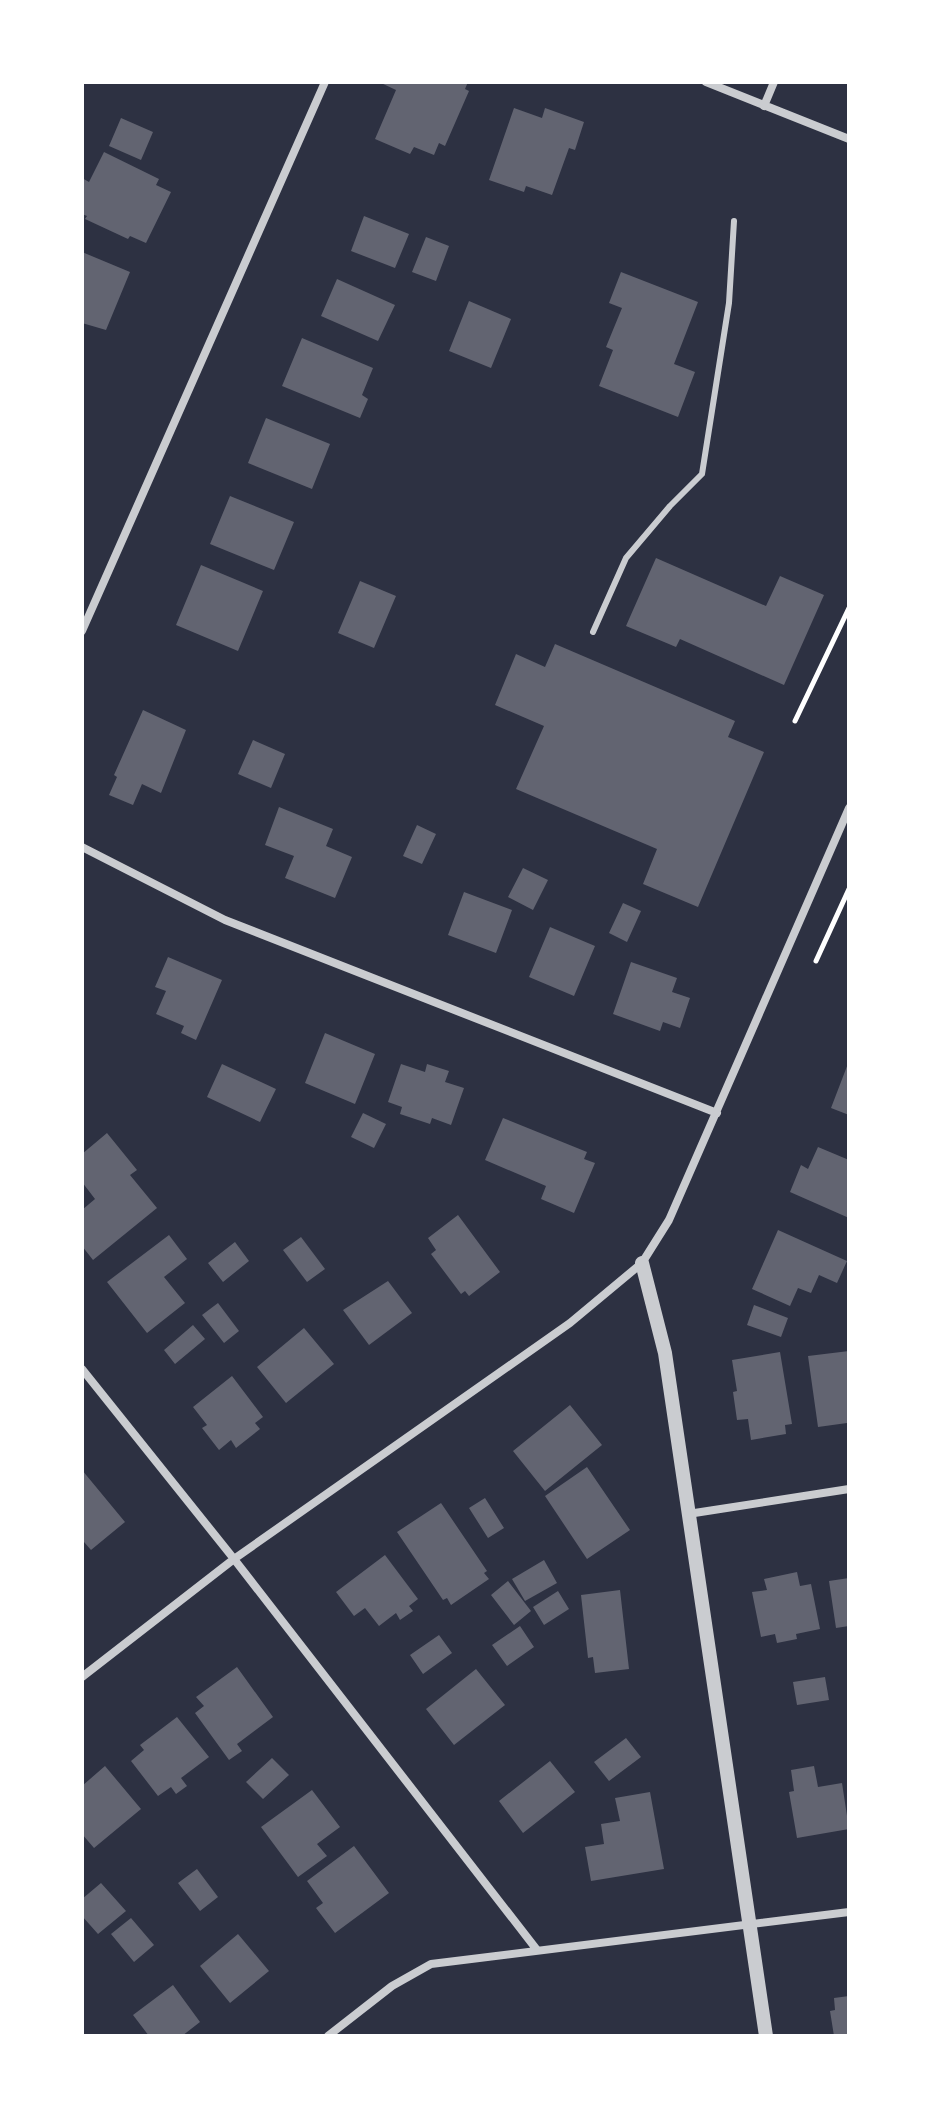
<svg xmlns="http://www.w3.org/2000/svg" width="931" height="2118" font-family="Rubik,sans-serif">
<style>
.building{fill:#626471}
.lines{fill:none;stroke-linecap:round;stroke-linejoin:round}
.path{stroke:#fff;stroke-width:5}
.service{stroke:#caccd0;stroke-width:6}
.minor{stroke:#caccd0;stroke-width:8}
.tertiary{stroke:#caccd0;stroke-width:14}
</style>
<rect width="100%" height="100%" fill="#2d3142"/>
<!-- building -->
<path class="building" d="M 379,82 L 468,82 L 465,89 L 469,91 L 445,146 L 439,143 L 434,155 L 414,147 L 410,154 L 375,139 L 396,90 Z
M 514,108 L 542,118 L 545,108 L 584,122 L 575,150 L 569,148 L 552,195 L 526,186 L 524,192 L 489,180 Z
M 121,118 L 153,132 L 141,160 L 109,146 Z
M 104,152 L 159,179 L 156,185 L 171,192 L 146,243 L 130,236 L 128,239 L 85,219 L 87,216 L 82,214 L 82,178 L 89,182 Z
M 364,216 L 409,234 L 395,268 L 351,251 Z
M 426,237 L 449,246 L 436,281 L 412,272 Z
M 82,252 L 130,272 L 106,330 L 82,323 Z
M 621,272 L 698,302 L 674,364 L 695,372 L 678,417 L 599,386 L 613,350 L 606,347 L 622,308 L 609,303 Z
M 337,279 L 395,305 L 378,341 L 321,316 Z
M 469,301 L 511,319 L 491,368 L 449,351 Z
M 302,338 L 373,368 L 362,395 L 368,399 L 360,418 L 282,386 Z
M 266,418 L 330,444 L 312,489 L 248,463 Z
M 230,496 L 294,522 L 274,570 L 210,544 Z
M 656,558 L 766,606 L 780,576 L 824,595 L 784,685 L 680,639 L 676,647 L 626,626 Z
M 201,565 L 263,591 L 238,651 L 176,625 Z
M 360,581 L 396,596 L 374,648 L 338,633 Z
M 555,644 L 735,721 L 728,737 L 764,752 L 698,907 L 643,884 L 657,849 L 516,789 L 544,726 L 495,705 L 516,654 L 545,667 Z
M 143,710 L 186,730 L 161,793 L 142,784 L 133,805 L 109,795 L 117,777 L 114,775 Z
M 253,740 L 285,754 L 271,788 L 238,774 Z
M 279,807 L 333,829 L 326,846 L 352,857 L 335,898 L 285,878 L 294,856 L 265,845 Z
M 417,825 L 436,834 L 422,864 L 403,856 Z
M 523,868 L 548,880 L 533,910 L 508,897 Z
M 464,892 L 512,910 L 496,953 L 448,935 Z
M 623,903 L 641,911 L 627,942 L 609,933 Z
M 550,927 L 595,946 L 574,996 L 529,977 Z
M 168,957 L 222,980 L 196,1040 L 181,1033 L 184,1026 L 156,1014 L 166,991 L 155,987 Z
M 631,962 L 677,978 L 672,992 L 690,998 L 680,1028 L 663,1022 L 660,1031 L 613,1014 Z
M 325,1033 L 375,1054 L 355,1104 L 305,1083 Z
M 849,1061 L 849,1115 L 831,1108 Z
M 222,1064 L 276,1089 L 260,1122 L 207,1097 Z
M 401,1064 L 425,1072 L 427,1064 L 449,1071 L 445,1082 L 464,1088 L 451,1125 L 432,1118 L 430,1124 L 400,1114 L 402,1107 L 388,1102 Z
M 363,1113 L 386,1124 L 374,1148 L 351,1137 Z
M 503,1118 L 587,1152 L 584,1159 L 595,1163 L 574,1213 L 541,1199 L 546,1186 L 485,1160 Z
M 107,1133 L 137,1170 L 130,1175 L 157,1208 L 93,1260 L 82,1246 L 82,1210 L 95,1199 L 82,1182 L 82,1154 Z
M 818,1147 L 849,1160 L 849,1218 L 790,1192 L 801,1165 L 808,1169 Z
M 458,1215 L 500,1272 L 469,1296 L 465,1291 L 461,1294 L 431,1254 L 436,1250 L 428,1238 Z
M 778,1230 L 847,1261 L 837,1283 L 819,1275 L 811,1293 L 798,1288 L 790,1306 L 752,1289 Z
M 169,1235 L 187,1259 L 164,1277 L 185,1303 L 147,1333 L 107,1282 Z
M 301,1237 L 325,1269 L 307,1282 L 283,1250 Z
M 235,1242 L 249,1261 L 223,1282 L 208,1263 Z
M 388,1281 L 412,1313 L 369,1345 L 343,1310 Z
M 218,1303 L 239,1331 L 224,1343 L 202,1315 Z
M 754,1305 L 788,1318 L 781,1337 L 747,1325 Z
M 193,1325 L 205,1339 L 175,1364 L 164,1350 Z
M 304,1328 L 334,1364 L 286,1403 L 257,1367 Z
M 849,1351 L 847,1423 L 818,1427 L 808,1356 Z
M 780,1352 L 792,1424 L 785,1425 L 786,1434 L 751,1440 L 748,1419 L 737,1420 L 733,1392 L 737,1391 L 732,1360 Z
M 232,1376 L 263,1417 L 255,1423 L 260,1429 L 236,1448 L 231,1440 L 219,1450 L 202,1428 L 207,1425 L 193,1407 Z
M 570,1405 L 602,1445 L 545,1491 L 513,1451 Z
M 587,1467 L 630,1530 L 587,1559 L 545,1496 Z
M 82,1470 L 125,1522 L 91,1550 L 84,1542 L 82,1543 Z
M 485,1498 L 504,1528 L 488,1538 L 469,1508 Z
M 441,1503 L 487,1571 L 484,1573 L 489,1579 L 451,1605 L 447,1598 L 443,1600 L 397,1532 Z
M 385,1555 L 418,1599 L 409,1606 L 413,1611 L 400,1620 L 396,1613 L 379,1626 L 365,1608 L 354,1616 L 336,1592 Z
M 544,1560 L 557,1583 L 525,1601 L 512,1579 Z
M 797,1572 L 800,1586 L 811,1584 L 820,1629 L 796,1634 L 797,1639 L 777,1643 L 775,1634 L 761,1637 L 752,1592 L 767,1590 L 764,1579 Z
M 849,1578 L 849,1626 L 836,1628 L 829,1581 Z
M 508,1581 L 531,1611 L 514,1625 L 491,1595 Z
M 620,1590 L 629,1669 L 595,1673 L 593,1657 L 588,1658 L 581,1595 Z
M 558,1591 L 569,1609 L 544,1625 L 533,1607 Z
M 520,1626 L 534,1647 L 507,1666 L 492,1645 Z
M 439,1635 L 452,1653 L 423,1674 L 410,1655 Z
M 237,1667 L 273,1717 L 237,1744 L 242,1751 L 229,1760 L 195,1713 L 204,1706 L 196,1697 Z
M 476,1669 L 505,1705 L 454,1745 L 426,1709 Z
M 825,1677 L 829,1700 L 797,1705 L 793,1682 Z
M 177,1717 L 209,1757 L 181,1778 L 187,1786 L 176,1794 L 171,1787 L 158,1796 L 131,1761 L 144,1750 L 140,1745 Z
M 626,1738 L 641,1757 L 609,1781 L 594,1762 Z
M 272,1758 L 289,1775 L 263,1799 L 246,1782 Z
M 550,1761 L 575,1792 L 523,1833 L 499,1801 Z
M 105,1766 L 141,1809 L 94,1848 L 82,1834 L 82,1786 Z
M 814,1766 L 818,1787 L 842,1783 L 849,1829 L 797,1838 L 789,1792 L 794,1791 L 791,1770 Z
M 312,1790 L 340,1827 L 317,1844 L 327,1856 L 298,1877 L 261,1827 Z
M 650,1792 L 664,1869 L 591,1881 L 585,1847 L 604,1844 L 601,1824 L 620,1821 L 615,1798 Z
M 354,1846 L 389,1893 L 335,1933 L 316,1908 L 323,1903 L 307,1881 Z
M 197,1869 L 218,1897 L 200,1911 L 178,1883 Z
M 101,1883 L 126,1911 L 98,1934 L 82,1916 L 82,1899 Z
M 131,1918 L 154,1945 L 134,1962 L 111,1934 Z
M 238,1934 L 269,1971 L 230,2003 L 200,1966 Z
M 173,1985 L 200,2022 L 182,2036 L 149,2036 L 133,2015 Z
M 849,1996 L 849,2036 L 834,2036 L 830,2011 L 835,2010 L 834,1998 Z"/>
<g class="lines">
<!-- path -->
<path class="path" d="M 795,721 L 849,608
M 816,961 L 849,889"/>
<!-- service -->
<path class="service" d="M 593,632 L 626,558 L 670,506 L 702,474 L 729,303 L 734,221"/>
<!-- minor -->
<path class="minor" d="M 706,82 L 849,139
M 764,106 L 774,82
M 82,631 L 325,82
M 82,847 L 225,920 L 717,1113
M 82,1369 L 234,1559 L 537,1950
M 688,1514 L 849,1489
M 82,1677 L 234,1559 L 570,1323 L 642,1263 L 669,1220 L 849,808
M 328,2036 L 392,1986 L 431,1964 L 849,1912"/>
<!-- tertiary -->
<path class="tertiary" d="M 642,1263 L 665,1353 L 766,2036"/>
</g>
<!-- border -->
<rect width="931" height="2118" fill="none" stroke="#ffffff" stroke-width="168"/>
</svg>
